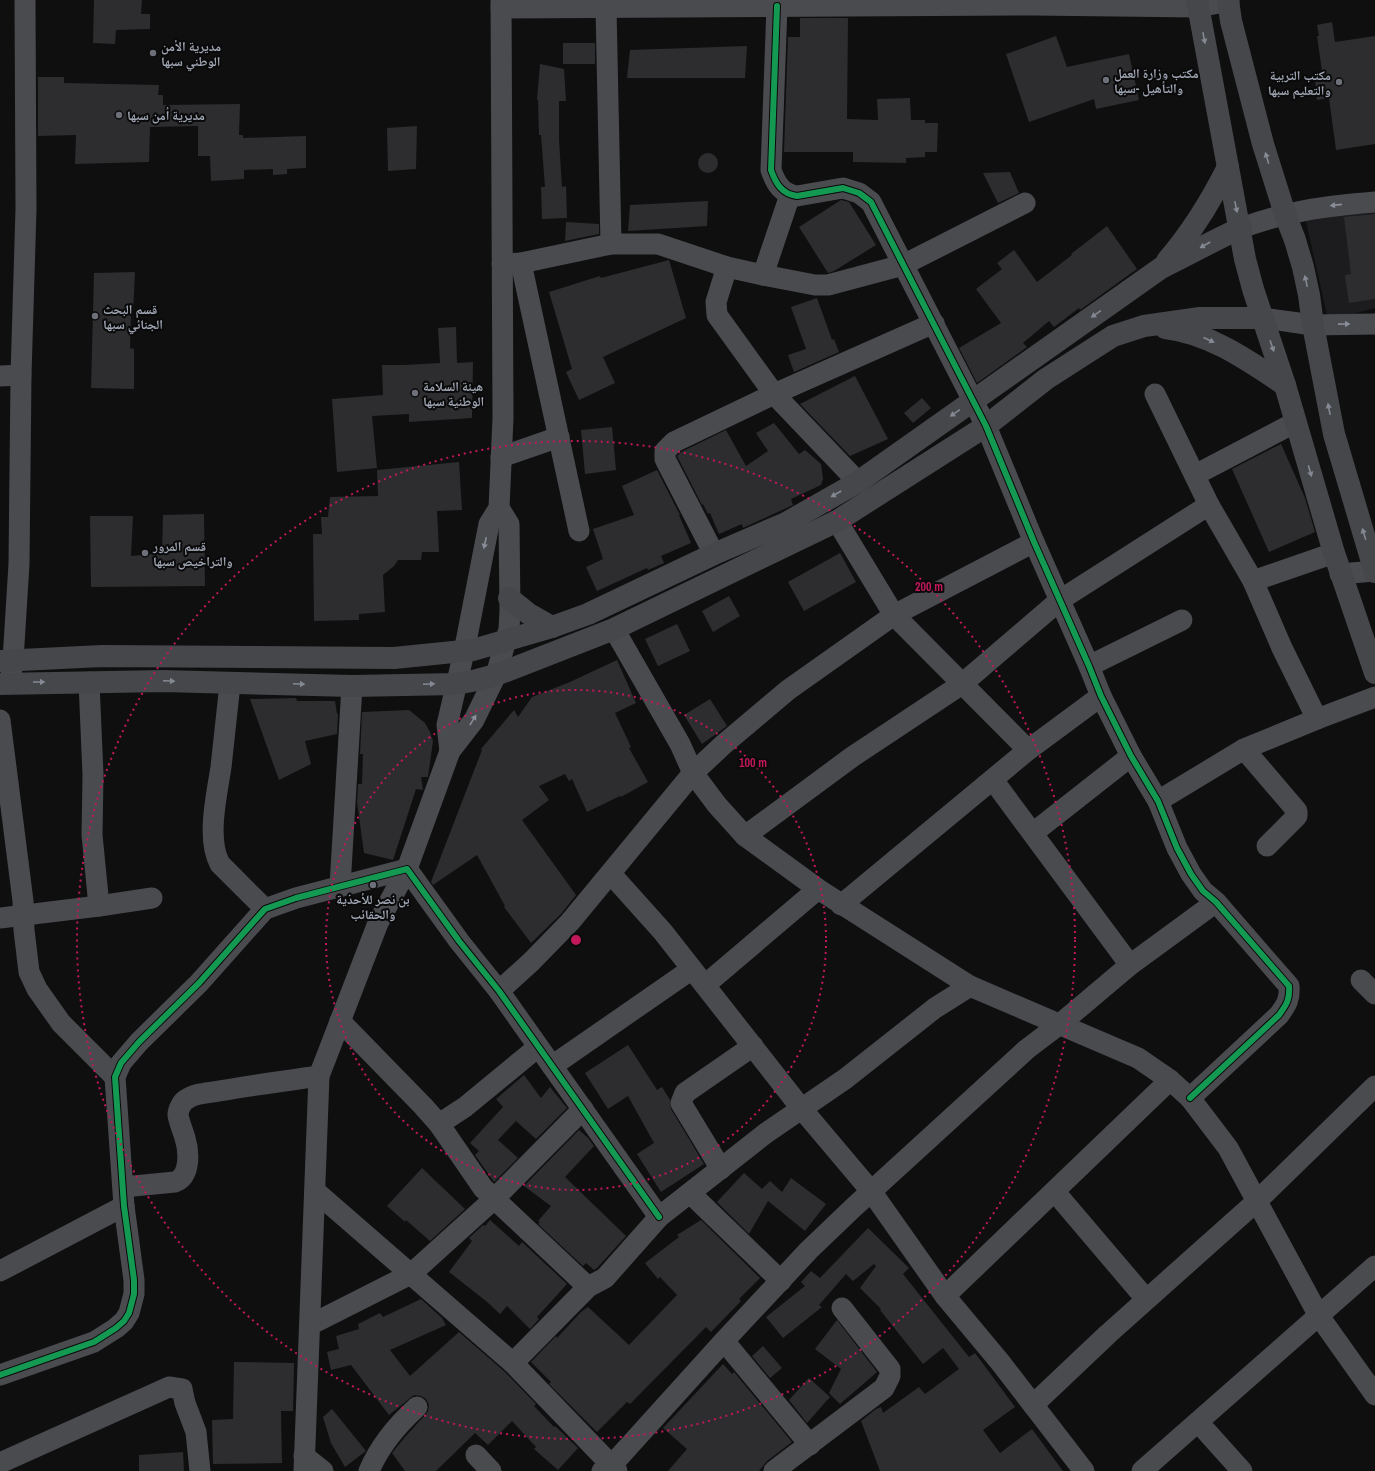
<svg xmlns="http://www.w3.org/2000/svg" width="1375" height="1471" font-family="'Archivo Narrow','Noto Naskh Arabic',sans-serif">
	<rect width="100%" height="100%" fill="#0f0f10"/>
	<!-- built -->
	<path fill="#1c1c1e" d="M1375,210V308L1345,316L1327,315L1305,217Z"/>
	<!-- building -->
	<g fill="#2d2d2f">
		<path d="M94,0H142L141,14H150V29L116,30L115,44L93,43Z"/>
		<path d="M800,18H848L847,119L878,120L877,99L910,98L911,120H925V123H938L937,152H925V157L906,158V163L853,162V152H784L788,37H800Z"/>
		<path d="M1332,22L1335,42L1375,36V144L1336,150L1329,98L1317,100L1315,79L1323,78L1317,36H1319L1317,25Z"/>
		<path d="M1056,36L1067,67L1129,54L1139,100L1096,109L1094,99L1029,122L1006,54Z"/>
		<rect x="563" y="43" width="32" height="21"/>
		<path d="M747,46L745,78H627L630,50Z"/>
		<path d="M540,64L564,69L566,101H559V140L562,187L566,186L567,218L542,219L541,187H545L541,135H539L538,100H537Z"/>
		<path d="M38,77H64V83L159,85L158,95H163V105L240,104L239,135H243V138L306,136V168L287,169V174L273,175V169L244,170V179L211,181L210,156H198V126L150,127L149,162L75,164L76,135L38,136Z"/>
		<path d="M417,126L416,169L388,171L387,128Z"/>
		<circle cx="708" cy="163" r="10"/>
		<path d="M1010,172L1019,193L998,203L983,173Z"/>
		<path d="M841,200L849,202L876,245L834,271L828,273L799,227Z"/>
		<path d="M708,201L707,226L628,231L630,205Z"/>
		<path d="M1375,214V299L1349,303L1345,275L1351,274L1344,217Z"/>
		<path d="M566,222L599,224V234L565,241Z"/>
		<path d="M1107,226L1137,269L1080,310L1079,308L1054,327L1049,321L1023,343L1027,347L977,383L959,348L1001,323L976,289L1002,269L997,263L1014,250L1037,282L1072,255L1071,254Z"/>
		<path d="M669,260L686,318L603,357L615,383L579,400L566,372L572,369L549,292L600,276L601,278Z"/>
		<path d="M135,272L133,314H131L130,348L134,349V389L91,388L94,273Z"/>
		<path d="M817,298L832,340L834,339L839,352L794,372L788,355L806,349L791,307Z"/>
		<path d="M456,327L457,363L473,362L472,418L409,422V414L372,416L377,468L337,472L332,399L383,395L382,365H405L440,363L438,328Z"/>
		<path d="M855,376L888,439L850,456L800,404Z"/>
		<path d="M922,398L931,408L913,423L904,413Z"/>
		<path d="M774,423L799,454L805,450L821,464L823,479L821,485L791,499L793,505L743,528L742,524L719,534L710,513L708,514L703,504L702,505L677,456L681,452L726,430L746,466L768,451L756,433Z"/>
		<path d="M612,427L616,470L585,474L581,430Z"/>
		<path d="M1281,444L1305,498L1315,532L1269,552L1232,469Z"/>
		<path d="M459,462L462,510L437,511L439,552H422L421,560H398L394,566L383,575L385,612L359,614V620L314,621L313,534H322L321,517H328L330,497L378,496L377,470Z"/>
		<path d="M657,470L680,515H679L691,543L661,556L664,563L648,570L647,568L597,591L586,567L603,559L593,529L634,515L622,486Z"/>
		<path d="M204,514L205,586L91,587L90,516H133L131,556L162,553L163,515Z"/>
		<path d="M840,553L856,582L804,611L788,582Z"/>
		<path d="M729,596L740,616L713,632L702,611Z"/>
		<path d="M677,624L690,651L658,666L645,639Z"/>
		<path d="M617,660L636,703L615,713L631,747L629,748L648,782L621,797L620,796L587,812L572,779L569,781L565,774L539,786L549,800L522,820L576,895L561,914L531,943L504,907L505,906L477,855L433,885L431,882L482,750L481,749L514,710L518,717L532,697L570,682Z"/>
		<path d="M296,698L297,701H335L337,714H338L337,734L305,741L311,764L279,780L250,699Z"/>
		<path d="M710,699L727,726L702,744L684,715Z"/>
		<path d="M409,710L425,723L430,732L433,741L428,777H421L423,790L416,789L393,860L364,853L357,802L358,784H362L363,754H360L362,712Z"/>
		<path d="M628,1045L657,1090L662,1087L670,1100L671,1109L704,1164L661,1192L637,1154L654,1143L628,1096L608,1109L585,1073Z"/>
		<path d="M524,1075L541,1098L550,1087L567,1108L536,1139L516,1121L498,1140L518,1158L494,1182L475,1155L479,1151L470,1143L503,1107L496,1099Z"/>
		<path d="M579,1130L588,1138L594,1146L565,1177L626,1236L597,1268L594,1270L586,1263L583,1266L538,1224L540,1222L538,1221L551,1206L524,1186Z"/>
		<path d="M422,1168L465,1209L430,1241L406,1220L405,1222L387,1206Z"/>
		<path d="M744,1173L762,1189L770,1181L782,1192L791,1178L826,1204L805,1231L768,1201L749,1234L717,1202Z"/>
		<path d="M490,1220L519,1246L522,1242L567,1284L537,1317L539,1319L530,1329L507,1306L500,1314L486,1301L449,1272L472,1241L469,1238L483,1225L485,1226Z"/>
		<path d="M701,1220L760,1278L739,1299L741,1301L711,1332L706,1327L630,1404L627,1402L597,1432L549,1384L551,1382L531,1362L556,1336L557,1338L581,1312L588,1307L629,1345L677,1295L660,1277L658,1279L645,1263L679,1237L677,1235Z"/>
		<path d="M868,1228L909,1268L903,1274L969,1357L975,1353L1015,1407L983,1430L1000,1453L1032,1429L1063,1471H880L861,1421L876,1409L881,1407L883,1413L919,1387L925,1394L959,1369L943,1348L923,1364L880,1310L881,1309L860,1288L876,1266L874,1264L853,1281L846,1274L819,1305L822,1307L783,1338L766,1317L805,1286L801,1282L811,1271L820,1278Z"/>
		<path d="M421,1299L442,1318L446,1325L390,1350L410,1376L459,1332L505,1372L536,1404L534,1406L554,1427L555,1426L578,1448L558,1470L534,1449L536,1447L512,1421L488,1445L475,1433L436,1471H405L392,1453L405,1437L425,1415L428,1411L429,1405L426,1399L421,1396L414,1395L389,1415L351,1365L331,1370L327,1352L339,1349L336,1336L359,1329L358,1324L380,1313L383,1317Z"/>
		<path d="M837,1320L877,1372L840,1404L829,1393L841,1369L815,1349Z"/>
		<path d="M763,1346L782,1368L770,1378L752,1356Z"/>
		<path d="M234,1362L294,1363L293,1411H281L282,1463L213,1464L212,1420L233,1419Z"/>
		<path d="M723,1364L732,1374L734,1372L792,1442L767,1461L759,1471H668L687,1449L663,1428Z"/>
		<path d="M809,1378L830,1397L807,1423L789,1400Z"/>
		<path d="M332,1409L366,1451L345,1467L331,1443L323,1417Z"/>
		<path d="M183,1452L184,1471H139V1455Z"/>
	</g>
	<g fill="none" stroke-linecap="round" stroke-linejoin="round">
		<!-- minor -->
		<g stroke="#4a4b4f" stroke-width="21">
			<path d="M777,6L771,170C776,184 782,194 797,196L843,188L859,193L871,202L986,426L1034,542L1089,666L1101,696L1131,756L1158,801L1177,848L1191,874L1203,891L1216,902L1289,986C1290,999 1287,1004 1279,1015L1190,1098"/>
			<path d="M501,8L1033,5L1198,7L1229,1"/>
			<path d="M606,8L611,244"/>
			<path d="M1241,228C1287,211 1326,206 1375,202"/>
			<path d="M521,263L579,531"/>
			<path d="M502,264L521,263L611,244H658L727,267L763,275L815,285H828L903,265L1025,203"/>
			<path d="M727,267L716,302L717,315L774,394L858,482"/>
			<path d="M763,275L790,195"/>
			<path d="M1263,318L1313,325L1375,324"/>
			<path d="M0,376L21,375"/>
			<path d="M1155,394L1209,505L1253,581L1282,648L1317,719"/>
			<path d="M501,457L559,437"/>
			<path d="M1195,475L1296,422"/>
			<path d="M837,521L894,615L1028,750"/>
			<path d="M714,554L665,459V451L674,442L774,394L934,323"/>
			<path d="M1340,574L1375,571"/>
			<path d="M1253,581L1334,553"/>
			<path d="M614,629L680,744L693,773L717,805L745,836L818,889L970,986L1138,1058L1170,1080L1190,1098L1228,1148L1319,1316L1375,1395"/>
			<path d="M1089,666L1182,620"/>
			<path d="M89,682L93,775L92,835L99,906"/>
			<path d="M10,683L13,660L19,564L21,375L26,209L25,0"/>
			<path d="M230,684C227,711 224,739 221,767C217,794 206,839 220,864L265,909"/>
			<path d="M0,720L23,901L24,930L29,972L37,989L61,1023L115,1077"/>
			<path d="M1244,749L1297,811V816L1267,846"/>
			<path d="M450,751L447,725L464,652L489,524L499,508L503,418L501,0"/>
			<path d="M993,780L1130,965"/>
			<path d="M1158,801L1244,749L1317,719L1375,697"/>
			<path d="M1033,833L1131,756"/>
			<path d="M745,836L852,757L962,684L1060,600L1209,505"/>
			<path d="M611,874L663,932L801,1108L871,1191L945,1296L1000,1362L1084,1471"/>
			<path d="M340,886L352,686"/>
			<path d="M841,905L1028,750L1101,696"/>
			<path d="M0,918L99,906L152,898"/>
			<path d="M1361,980L1375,994"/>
			<path d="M705,985L818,889"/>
			<path d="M499,991L531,962L570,922L693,773L724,744L788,690L894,615L1034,542"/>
			<path d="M340,1021L423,1106L439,1124L465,1107L538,1047"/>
			<path d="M552,1066L692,969"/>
			<path d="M439,1124L483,1188L588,1287"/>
			<path d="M721,1169L681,1103L685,1093L753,1046"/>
			<path d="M123,1187L175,1182C191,1176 189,1151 185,1138C183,1131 179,1122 178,1115C178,1110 182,1101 187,1099C195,1093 209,1093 219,1091C252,1085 286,1081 319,1076"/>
			<path d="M315,1191L513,1363L617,1471"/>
			<path d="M1055,1192L1146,1299"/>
			<path d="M690,1193L781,1281"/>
			<path d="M0,1271L124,1206"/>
			<path d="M945,1296L1170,1080"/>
			<path d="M310,1325L411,1274L494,1199L583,1109"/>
			<path d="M724,1341L810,1445"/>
			<path d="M513,1363L588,1287L605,1278L659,1217L766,1133L845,1079L935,1008L970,986"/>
			<path d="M0,1375L94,1342L116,1328L124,1321L129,1313L134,1294V1280L124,1206L115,1077L121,1063L139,1042L199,983L265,909L296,898L407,869L459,941L499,991L659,1217"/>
			<path d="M1033,1405L1108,1334L1257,1201L1375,1086"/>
			<path d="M1198,1422L1242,1471"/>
			<path d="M476,1455L491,1471"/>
			<path d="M304,1456L323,1471"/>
			<path d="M0,1463L169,1387L182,1389L185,1403L196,1432L200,1471"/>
			<path d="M304,1471L319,1076L378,923L407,869L450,751L474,720L496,675L509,629L510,610L509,524L499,508"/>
			<path d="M369,1471C380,1445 396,1426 417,1407"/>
			<path d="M602,1471L611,1466L724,1341L809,1250L854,1207L1027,1049L1060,1024L1130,965L1216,902"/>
			<path d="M774,1471L884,1388L890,1376V1369L842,1308"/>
			<path d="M1142,1471L1375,1266"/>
		</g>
		<!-- major -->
		<g stroke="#46474a" stroke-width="22">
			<path d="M1197,0L1245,259L1253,289L1285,385L1334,553L1375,673"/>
			<path d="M1228,0L1231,21L1263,144L1285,214L1295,240L1303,267L1309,295L1313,325L1334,434L1375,572"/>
			<path d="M1167,261C1192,232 1211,201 1228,167"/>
			<path d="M1165,328C1210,333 1249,361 1285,385"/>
			<path d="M509,598L529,614L552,627"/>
			<path d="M0,661L102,656L394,658L473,650L552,627L588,614L714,554L786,523L858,482L1161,268C1188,255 1214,240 1241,228"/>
			<path d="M0,684L163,681L352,686L456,684L477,680L496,675L614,629L837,521L986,426L1046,379L1113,336L1144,326L1200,318H1263"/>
		</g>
		<defs>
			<g id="cycleway">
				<path d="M777,6L771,170C776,184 782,194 797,196L843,188L859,193L871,202L986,426L1034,542L1089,666L1101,696L1131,756L1158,801L1177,848L1191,874L1203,891L1216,902L1289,986C1290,999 1287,1004 1279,1015L1190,1098"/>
				<path d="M0,1375L94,1342L116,1328L124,1321L129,1313L134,1294V1280L124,1206L115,1077L121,1063L139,1042L199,983L265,909L296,898L407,869L459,941L499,991L659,1217"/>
			</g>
		</defs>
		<!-- cycleway casing -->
		<use href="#cycleway" stroke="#0a0a0b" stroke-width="8"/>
		<!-- cycleway -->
		<use href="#cycleway" stroke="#139951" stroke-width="6"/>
	</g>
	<!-- one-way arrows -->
	<defs><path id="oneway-solid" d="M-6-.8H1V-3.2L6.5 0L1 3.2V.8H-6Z"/></defs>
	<g fill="#848993">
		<use href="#oneway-solid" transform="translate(1204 38) rotate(79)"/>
		<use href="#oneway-solid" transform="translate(1267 158) rotate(-107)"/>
		<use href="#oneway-solid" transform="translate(1236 207) rotate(78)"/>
		<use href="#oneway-solid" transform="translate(1205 245) rotate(150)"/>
		<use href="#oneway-solid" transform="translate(1306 281) rotate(-102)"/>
		<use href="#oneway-solid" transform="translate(1096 314) rotate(145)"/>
		<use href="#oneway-solid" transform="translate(1209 340) rotate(25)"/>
		<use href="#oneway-solid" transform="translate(1272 346) rotate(71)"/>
		<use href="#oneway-solid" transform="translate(1329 409) rotate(-101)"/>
		<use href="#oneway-solid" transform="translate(955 413) rotate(145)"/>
		<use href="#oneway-solid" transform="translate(1310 471) rotate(74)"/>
		<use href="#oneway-solid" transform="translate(836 494) rotate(150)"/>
		<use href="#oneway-solid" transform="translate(1364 534) rotate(-107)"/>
		<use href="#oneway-solid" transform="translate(169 681) rotate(2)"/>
		<use href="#oneway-solid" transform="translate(39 682)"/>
		<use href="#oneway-solid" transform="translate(299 684) rotate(2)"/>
		<use href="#oneway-solid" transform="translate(429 684) rotate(-2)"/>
	</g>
	<g fill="#8a8e99">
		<use href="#oneway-solid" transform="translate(1336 205) rotate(174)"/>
		<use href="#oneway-solid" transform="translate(1344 324) rotate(-1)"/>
		<use href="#oneway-solid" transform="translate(485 543) rotate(102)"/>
		<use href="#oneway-solid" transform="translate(473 720) rotate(-58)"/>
	</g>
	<!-- distance rings -->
	<g fill="none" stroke="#c2185b" stroke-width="2" stroke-dasharray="2 4">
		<circle cx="576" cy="940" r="250"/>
		<circle cx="576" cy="940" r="499"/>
	</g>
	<!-- markers -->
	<g fill="#6d7079" stroke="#0a0a0b" stroke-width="1.5">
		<circle cx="153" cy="53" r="4"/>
		<circle cx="1106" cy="80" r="4"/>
		<circle cx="1339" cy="82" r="4"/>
		<circle cx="119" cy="115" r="4"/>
		<circle cx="95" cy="316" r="4"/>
		<circle cx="415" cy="393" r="4"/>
		<circle cx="145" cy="553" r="4"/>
		<circle cx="373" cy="885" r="4"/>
	</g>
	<g text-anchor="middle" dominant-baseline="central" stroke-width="4" stroke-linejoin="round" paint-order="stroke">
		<!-- poi labels -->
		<g font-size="13" font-weight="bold" fill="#9fa5b2" stroke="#0a0a0b" text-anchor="start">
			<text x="161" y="46">مديرية الأمن<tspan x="161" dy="15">الوطني سبها</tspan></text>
			<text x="1114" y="73">مكتب وزارة العمل<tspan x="1114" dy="15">والتأهيل -سبها</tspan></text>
			<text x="1331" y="75" text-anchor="end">مكتب التربية<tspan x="1331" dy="15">والتعليم سبها</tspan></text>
			<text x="127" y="115">مديرية أمن سبها</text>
			<text x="103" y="309">قسم البحث<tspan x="103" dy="15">الجنائي سبها</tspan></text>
			<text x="423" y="386">هيئة السلامة<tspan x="423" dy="15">الوطنية سبها</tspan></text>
			<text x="153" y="546">قسم المرور<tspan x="153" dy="15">والتراخيص سبها</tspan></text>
			<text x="373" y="899" text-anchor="middle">بن نصر للأحذية<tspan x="373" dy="15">والحقائب</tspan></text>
		</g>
	</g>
	<circle cx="576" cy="940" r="6" fill="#c2185b" stroke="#0a0a0b" stroke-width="2"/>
	<g font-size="12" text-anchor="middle" font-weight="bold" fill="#c2185b" stroke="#0a0a0b" stroke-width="4" stroke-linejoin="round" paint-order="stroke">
		<text x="929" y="591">200 m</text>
		<text x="753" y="767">100 m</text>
	</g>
</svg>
